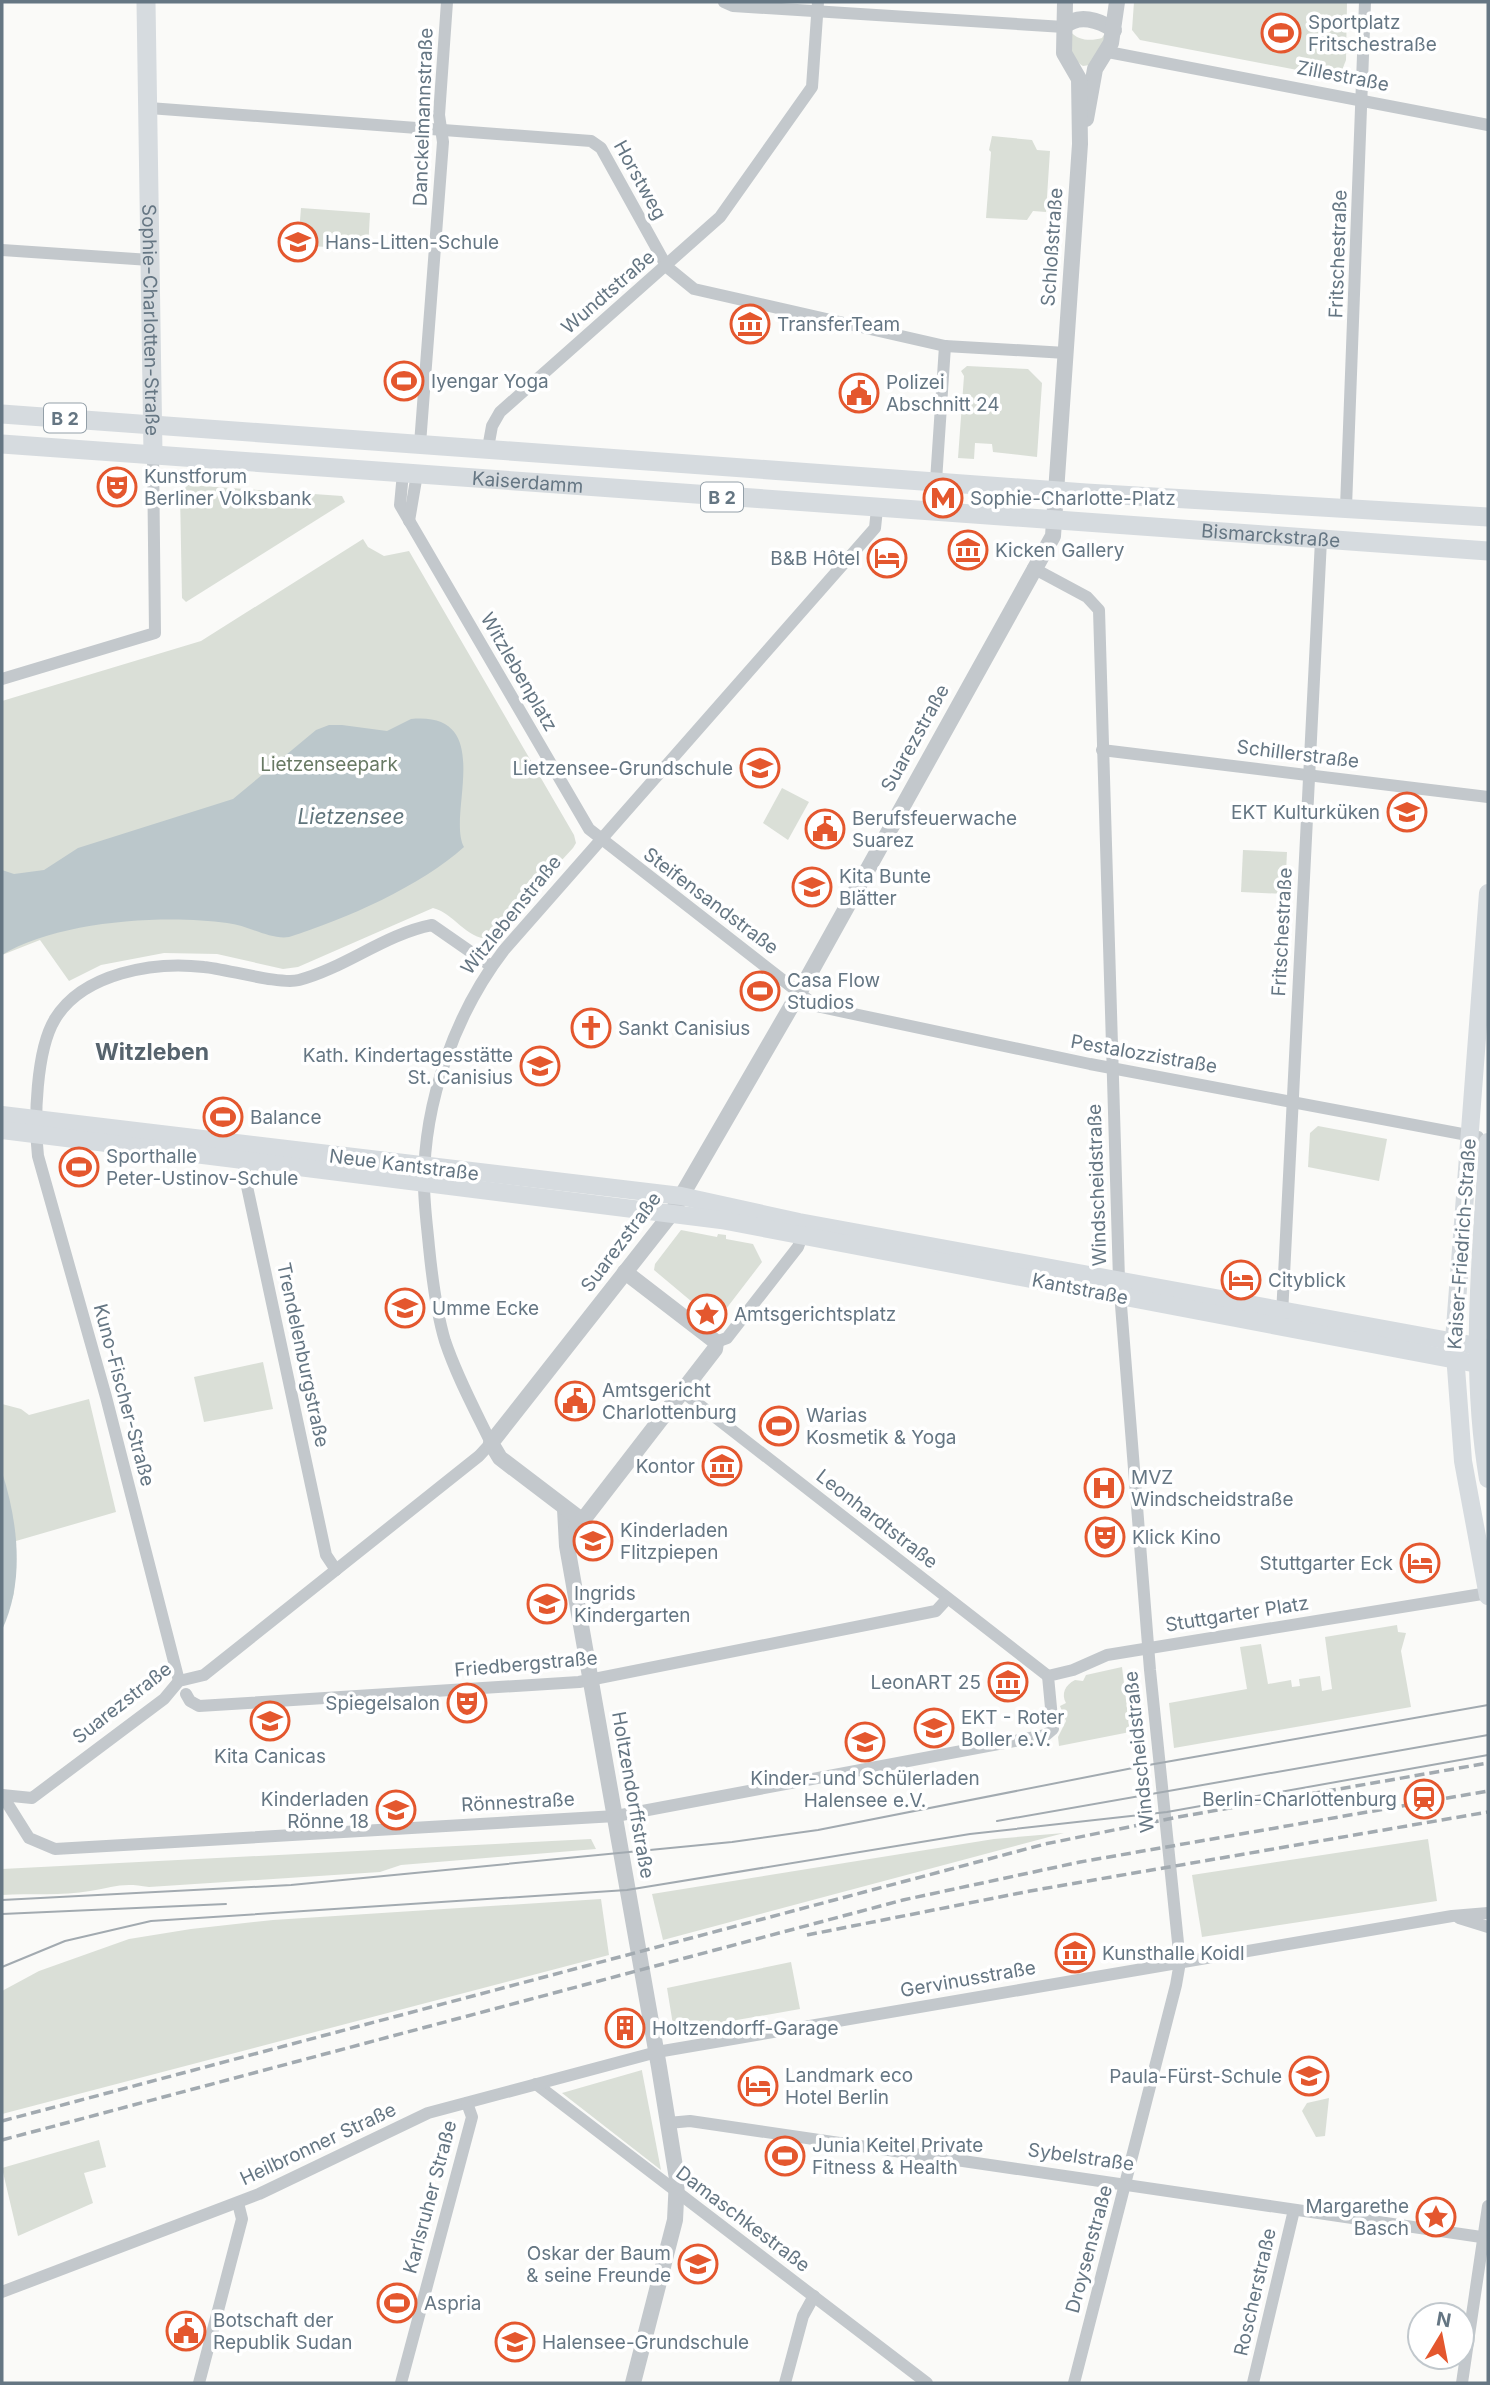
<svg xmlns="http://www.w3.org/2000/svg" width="1490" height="2385" font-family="Inter,sans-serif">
	<rect width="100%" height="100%" fill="#fafaf8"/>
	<!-- green -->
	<g fill="#dadfd7">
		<path d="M1134,2H1347L1346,60L1339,78L1140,40L1132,30Z"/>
		<path d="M1071,32C1078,41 1092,41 1102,38L1105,33L1107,38L1090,65L1083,66C1070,58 1070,45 1071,32Z"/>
		<path d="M992,136L1032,140L1037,150L1050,151L1046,212L1033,211L1027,220L986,218L991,152L989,150Z"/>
		<path d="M301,208L370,213L368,250L298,245Z"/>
		<path d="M967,366L1028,369L1042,383L1037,457L993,452L992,444L975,443L974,459L958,458L964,376L961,371Z"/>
		<path d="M188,485L342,496L345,502L186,602L182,598L180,493Z"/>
		<path d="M363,539L368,547L384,556L409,551L574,835L576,843L573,848L489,939C466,939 454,913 433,908L298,967L283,969L217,954L164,953L101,965L69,981L40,940L2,955V701L201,641Z"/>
		<path d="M782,788L809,802L788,840L763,823Z"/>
		<path d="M1243,850L1287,852L1285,894L1241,892Z"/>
		<path d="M1318,1126L1387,1139L1379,1181L1308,1167L1310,1133Z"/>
		<path d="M681,1230L717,1237L718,1234L726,1235V1239L753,1244L762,1262L716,1322L654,1270L655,1264Z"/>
		<path d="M263,1362L273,1409L204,1422L194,1377Z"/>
		<path d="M89,1399L116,1512L16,1541L14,1593L2,1630V1404L21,1409L29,1415Z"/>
		<path d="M1397,1625L1398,1632L1406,1633L1401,1651L1411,1707L1174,1748L1169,1703L1247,1689L1240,1647L1261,1644L1268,1684L1291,1680L1292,1687L1300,1686L1299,1679L1320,1676L1322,1691L1332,1689L1325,1637Z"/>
		<path d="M1122,1667L1130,1732L1059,1746L1058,1737L1066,1721L1060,1706L1066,1703C1061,1694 1065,1685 1075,1680L1083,1681L1086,1675Z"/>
		<path d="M1064,1833L663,1940L652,1894L994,1839Z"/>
		<path d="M591,1839L596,1849L401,1865L380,1872L149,1887C122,1882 114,1887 90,1891C62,1896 30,1893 2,1895V1869Z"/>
		<path d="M1428,1839L1437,1901L1202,1937L1192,1875Z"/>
		<path d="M601,1899L609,1955L2,2114V1991L39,1971L129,1939L191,1929L273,1920Z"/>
		<path d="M791,1962L800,2009L674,2031L667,1988Z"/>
		<path d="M642,2070V2071L661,2170L562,2093Z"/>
		<path d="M1329,2098L1325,2136L1316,2137L1302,2111L1307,2103Z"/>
		<path d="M99,2140L106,2167L84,2173L93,2203L18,2236L2,2168Z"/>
	</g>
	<!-- water -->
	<g fill="#bbc7cb">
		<path d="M411,719C498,711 446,815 464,847C421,886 346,919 289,937C270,940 248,925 227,923C165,914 56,921 2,955V870L14,874L44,870L78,848L233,799L316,730L329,725H342L387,731Z"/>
		<path d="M2,1472C18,1522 25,1581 2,1630Z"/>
	</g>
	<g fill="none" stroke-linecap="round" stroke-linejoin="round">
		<!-- minor -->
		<g stroke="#c3c8cc" stroke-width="12">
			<path d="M724,2L733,6L1064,27"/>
			<path d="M1108,52L1488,125"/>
			<path d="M149,108L591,141L601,148L667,267L694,289L945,346L1066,353"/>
			<path d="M2,250L150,260"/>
			<path d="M420,444L443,142L439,115L447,2"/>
			<path d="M488,448L492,426L500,412L720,217L812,87L818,2"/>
			<path d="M403,473L400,505L589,829L816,1006L1090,1064L1478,1137"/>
			<path d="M936,481L945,346"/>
			<path d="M1346,507L1365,2"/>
			<path d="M409,521L417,474"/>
			<path d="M1033,568L1087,597L1099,610L1119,1280L1150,1670L1180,1962L1176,1985L1074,2383"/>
			<path d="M2,679L155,633L153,454"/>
			<path d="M1102,750L1488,797"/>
			<path d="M244,1155L245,1177L326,1555L336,1570"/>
			<path d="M1282,1315L1321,540"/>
			<path d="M716,1342L727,1338L798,1247L802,1236"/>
			<path d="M683,1392L1048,1676"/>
			<path d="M179,1681L106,1397L38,1156C34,1121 36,1050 55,1019C83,973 154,961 204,967C226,969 281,985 299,980C345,968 385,934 432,925L491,966"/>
			<path d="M186,1694L190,1701L199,1706L579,1682L936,1611L947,1599"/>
			<path d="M2,1795L32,1798L164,1699L179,1681L204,1675L479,1456L491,1443C475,1410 457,1377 445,1341C436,1311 432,1277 429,1247C427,1225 424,1204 424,1183C424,1101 455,1014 504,950L875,528L877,509"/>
			<path d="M2,1795L29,1838L55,1849L616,1816L1046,1735L1053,1729L1048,1676L1073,1670L1107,1655L1488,1593"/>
			<path d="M1459,1918L1488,1927"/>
			<path d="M536,2084L927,2383"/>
			<path d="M668,2123L690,2121L1488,2238"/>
			<path d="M2,2292L259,2194L428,2113L657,2052L1452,1916L1488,1913"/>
			<path d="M199,2383L242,2219L238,2203"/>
			<path d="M401,2383L472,2117L467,2103"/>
			<path d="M785,2383L803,2316L814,2296"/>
			<path d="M1253,2383L1294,2210"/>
			<path d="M1462,2383L1488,2206"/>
		</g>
		<!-- tertiary -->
		<g stroke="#c3c8cc" stroke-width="16">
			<path d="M1064,27C1078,13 1099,20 1114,30"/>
			<path d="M1086,119L1095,69L1111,43L1117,2"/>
			<path d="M565,1509L567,1546L659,2067L677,2179L675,2220L633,2383"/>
			<path d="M583,1521L500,1458L491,1443L671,1214L799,993L1053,536L1080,144L1079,79L1064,53L1065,2"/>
			<path d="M576,1529L715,1349L716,1342L625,1272"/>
		</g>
		<!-- secondary -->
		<g stroke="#d6dbdf" stroke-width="18">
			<path d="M1488,893L1454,1341L1463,1461L1488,1596"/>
			<path d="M2,1115L681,1196L799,1222L1488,1348"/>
			<path d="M2,1130L721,1220L1488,1366"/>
			<path d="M1488,1142C1481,1255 1469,1366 1488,1479"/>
		</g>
		<!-- primary -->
		<g stroke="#d6dbdf" stroke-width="19">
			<path id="s1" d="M146,2L153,454"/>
			<path d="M2,414L1086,493L1488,517"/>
			<path id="s2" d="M2,444L1488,551"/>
		</g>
		<!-- tram -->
		<g stroke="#a2aab0" stroke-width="2">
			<path d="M997,1821L1488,1735"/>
			<path d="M2,1900L291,1885L732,1842L818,1830L1143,1766L1488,1705"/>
			<path d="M2,1914L226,1904"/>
			<path d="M2,1967L65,1941L151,1921L627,1890L970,1834L1167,1812L1488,1755"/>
		</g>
		<!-- rail -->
		<g stroke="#a2aab0" stroke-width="3.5" stroke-dasharray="10 5" stroke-linecap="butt">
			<path d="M807,1935L1030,1891L1488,1812"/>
			<path d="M2,2121L1045,1844L1178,1817L1488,1763"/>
			<path d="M2,2140L903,1900L1080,1862L1488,1791"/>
		</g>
	</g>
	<!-- icons -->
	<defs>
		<symbol id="stadium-ring" viewBox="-11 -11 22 22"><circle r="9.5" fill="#fff" stroke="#e4572e" stroke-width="1.5"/><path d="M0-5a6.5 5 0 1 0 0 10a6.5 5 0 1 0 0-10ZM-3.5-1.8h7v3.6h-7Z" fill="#e4572e"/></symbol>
		<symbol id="school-ring" viewBox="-11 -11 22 22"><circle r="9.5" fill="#fff" stroke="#e4572e" stroke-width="1.5"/><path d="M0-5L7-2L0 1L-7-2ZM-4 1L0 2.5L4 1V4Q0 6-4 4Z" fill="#e4572e"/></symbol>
		<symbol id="museum-ring" viewBox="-11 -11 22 22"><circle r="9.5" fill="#fff" stroke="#e4572e" stroke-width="1.5"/><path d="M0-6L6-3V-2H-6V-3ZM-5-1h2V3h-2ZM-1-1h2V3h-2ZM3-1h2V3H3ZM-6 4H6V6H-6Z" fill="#e4572e"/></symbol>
		<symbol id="civic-ring" viewBox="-11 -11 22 22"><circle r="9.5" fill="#fff" stroke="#e4572e" stroke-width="1.5"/><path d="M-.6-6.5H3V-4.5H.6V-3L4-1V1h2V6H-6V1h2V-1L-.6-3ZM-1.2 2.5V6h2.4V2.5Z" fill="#e4572e"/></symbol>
		<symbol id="theatre-ring" viewBox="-11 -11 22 22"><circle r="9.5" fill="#fff" stroke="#e4572e" stroke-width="1.5"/><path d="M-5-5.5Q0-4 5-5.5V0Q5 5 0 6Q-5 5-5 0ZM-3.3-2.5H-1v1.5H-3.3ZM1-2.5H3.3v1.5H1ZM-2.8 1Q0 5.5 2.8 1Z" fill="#e4572e"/></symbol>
		<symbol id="metro-ring" viewBox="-11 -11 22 22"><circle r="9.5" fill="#fff" stroke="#e4572e" stroke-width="1.5"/><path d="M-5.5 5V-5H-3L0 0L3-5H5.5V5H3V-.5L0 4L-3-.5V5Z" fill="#e4572e"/></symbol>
		<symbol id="hotel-ring" viewBox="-11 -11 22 22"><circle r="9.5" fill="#fff" stroke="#e4572e" stroke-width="1.5"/><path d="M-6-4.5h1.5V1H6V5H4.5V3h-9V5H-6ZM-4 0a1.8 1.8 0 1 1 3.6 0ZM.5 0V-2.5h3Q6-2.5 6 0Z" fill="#e4572e"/></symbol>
		<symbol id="church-ring" viewBox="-11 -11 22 22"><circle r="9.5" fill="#fff" stroke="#e4572e" stroke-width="1.5"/><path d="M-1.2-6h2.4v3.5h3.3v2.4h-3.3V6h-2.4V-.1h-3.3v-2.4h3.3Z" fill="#e4572e"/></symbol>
		<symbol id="sight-ring" viewBox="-11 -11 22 22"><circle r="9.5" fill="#fff" stroke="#e4572e" stroke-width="1.5"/><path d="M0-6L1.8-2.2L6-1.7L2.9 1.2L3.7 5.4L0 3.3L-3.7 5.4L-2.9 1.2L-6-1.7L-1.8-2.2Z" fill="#e4572e"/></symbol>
		<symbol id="hospital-ring" viewBox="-11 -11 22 22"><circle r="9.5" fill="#fff" stroke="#e4572e" stroke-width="1.5"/><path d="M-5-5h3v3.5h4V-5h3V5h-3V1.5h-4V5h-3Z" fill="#e4572e"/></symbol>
		<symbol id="station-ring" viewBox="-11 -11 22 22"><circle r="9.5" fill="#fff" stroke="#e4572e" stroke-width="1.5"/><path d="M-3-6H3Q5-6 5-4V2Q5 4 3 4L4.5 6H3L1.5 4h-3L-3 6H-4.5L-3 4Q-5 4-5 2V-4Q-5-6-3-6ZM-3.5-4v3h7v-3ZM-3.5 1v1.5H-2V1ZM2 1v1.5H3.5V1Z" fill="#e4572e"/></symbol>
		<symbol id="building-ring" viewBox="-11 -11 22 22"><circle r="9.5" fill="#fff" stroke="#e4572e" stroke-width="1.5"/><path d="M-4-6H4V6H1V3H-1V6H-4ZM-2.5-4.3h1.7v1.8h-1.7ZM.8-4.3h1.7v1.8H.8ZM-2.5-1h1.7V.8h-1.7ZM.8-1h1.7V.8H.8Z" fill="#e4572e"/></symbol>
	</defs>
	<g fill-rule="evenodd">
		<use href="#stadium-ring" x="1259" y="11" width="44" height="44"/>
		<use href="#school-ring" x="276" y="220" width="44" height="44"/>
		<use href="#museum-ring" x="728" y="302" width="44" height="44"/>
		<use href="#stadium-ring" x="382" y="359" width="44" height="44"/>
		<use href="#civic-ring" x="837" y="371" width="44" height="44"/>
		<use href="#theatre-ring" x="95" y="465" width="44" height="44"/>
		<use href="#metro-ring" x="921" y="476" width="44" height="44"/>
		<use href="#museum-ring" x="946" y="528" width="44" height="44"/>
		<use href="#hotel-ring" x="865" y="536" width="44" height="44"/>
		<use href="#school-ring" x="738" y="746" width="44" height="44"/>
		<use href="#school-ring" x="1385" y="790" width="44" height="44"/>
		<use href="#civic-ring" x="803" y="807" width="44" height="44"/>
		<use href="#school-ring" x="790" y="865" width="44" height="44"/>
		<use href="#stadium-ring" x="738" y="969" width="44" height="44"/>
		<use href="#church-ring" x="569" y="1006" width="44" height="44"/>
		<use href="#school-ring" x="518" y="1044" width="44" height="44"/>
		<use href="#stadium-ring" x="201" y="1095" width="44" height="44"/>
		<use href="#stadium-ring" x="57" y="1145" width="44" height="44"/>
		<use href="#hotel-ring" x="1219" y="1258" width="44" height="44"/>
		<use href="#school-ring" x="383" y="1286" width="44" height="44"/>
		<use href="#sight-ring" x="685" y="1292" width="44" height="44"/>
		<use href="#civic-ring" x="553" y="1379" width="44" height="44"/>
		<use href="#stadium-ring" x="757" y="1404" width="44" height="44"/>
		<use href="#museum-ring" x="700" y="1444" width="44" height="44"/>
		<use href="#hospital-ring" x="1082" y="1466" width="44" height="44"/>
		<use href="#theatre-ring" x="1083" y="1515" width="44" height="44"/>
		<use href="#school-ring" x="571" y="1519" width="44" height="44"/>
		<use href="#hotel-ring" x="1398" y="1541" width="44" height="44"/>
		<use href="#school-ring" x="525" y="1582" width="44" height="44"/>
		<use href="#museum-ring" x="986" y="1660" width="44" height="44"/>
		<use href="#theatre-ring" x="445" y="1681" width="44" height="44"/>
		<use href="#school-ring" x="248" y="1699" width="44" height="44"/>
		<use href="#school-ring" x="912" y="1706" width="44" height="44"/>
		<use href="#school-ring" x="843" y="1720" width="44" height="44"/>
		<use href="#station-ring" x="1402" y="1777" width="44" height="44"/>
		<use href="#school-ring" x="374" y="1788" width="44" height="44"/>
		<use href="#museum-ring" x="1053" y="1931" width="44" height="44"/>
		<use href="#building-ring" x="603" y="2006" width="44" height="44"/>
		<use href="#school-ring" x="1287" y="2054" width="44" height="44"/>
		<use href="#hotel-ring" x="736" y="2064" width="44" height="44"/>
		<use href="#stadium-ring" x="763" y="2134" width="44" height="44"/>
		<use href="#sight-ring" x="1414" y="2195" width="44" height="44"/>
		<use href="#school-ring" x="676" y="2242" width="44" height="44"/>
		<use href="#stadium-ring" x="375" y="2281" width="44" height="44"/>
		<use href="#civic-ring" x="164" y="2309" width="44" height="44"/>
		<use href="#school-ring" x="493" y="2320" width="44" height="44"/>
	</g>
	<g text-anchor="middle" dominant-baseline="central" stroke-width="7" stroke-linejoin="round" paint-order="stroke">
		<!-- shield labels -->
		<g fill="#fff" stroke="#939fa8" stroke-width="2">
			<rect x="44" y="403.5" width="42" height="29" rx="5"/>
			<rect x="701" y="482.5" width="42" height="29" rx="5"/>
		</g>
		<g font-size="18" font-weight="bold" fill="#657683">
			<text x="65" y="418">B 2</text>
			<text x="722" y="497">B 2</text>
		</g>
		<!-- poi labels -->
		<g font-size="19" fill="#657683" stroke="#fff" text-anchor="start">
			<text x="1308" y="22">Sportplatz<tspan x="1308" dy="22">Fritschestraße</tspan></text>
			<text x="325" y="242">Hans-Litten-Schule</text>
			<text x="777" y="324">TransferTeam</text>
			<text x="431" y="381">Iyengar Yoga</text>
			<text x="886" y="382">Polizei<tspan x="886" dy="22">Abschnitt 24</tspan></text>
			<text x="144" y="476">Kunstforum<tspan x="144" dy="22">Berliner Volksbank</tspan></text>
			<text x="970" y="498">Sophie-Charlotte-Platz</text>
			<text x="995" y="550">Kicken Gallery</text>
			<text x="860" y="558" text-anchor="end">B&amp;B Hôtel</text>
			<text x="733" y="768" text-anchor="end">Lietzensee-Grundschule</text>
			<text x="1380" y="812" text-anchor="end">EKT Kulturküken</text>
			<text x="852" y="818">Berufsfeuerwache<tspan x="852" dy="22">Suarez</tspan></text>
			<text x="839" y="876">Kita Bunte<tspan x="839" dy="22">Blätter</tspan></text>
			<text x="787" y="980">Casa Flow<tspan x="787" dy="22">Studios</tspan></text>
			<text x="618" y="1028">Sankt Canisius</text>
			<text x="513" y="1055" text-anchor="end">Kath. Kindertagesstätte<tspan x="513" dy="22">St. Canisius</tspan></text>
			<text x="250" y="1117">Balance</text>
			<text x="106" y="1156">Sporthalle<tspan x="106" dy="22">Peter-Ustinov-Schule</tspan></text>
			<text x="1268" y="1280">Cityblick</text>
			<text x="432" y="1308">Umme Ecke</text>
			<text x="734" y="1314">Amtsgerichtsplatz</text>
			<text x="602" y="1390">Amtsgericht<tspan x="602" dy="22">Charlottenburg</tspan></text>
			<text x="806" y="1415">Warias<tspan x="806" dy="22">Kosmetik &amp; Yoga</tspan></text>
			<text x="695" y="1466" text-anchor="end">Kontor</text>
			<text x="1131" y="1477">MVZ<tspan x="1131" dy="22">Windscheidstraße</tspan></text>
			<text x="620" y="1530">Kinderladen<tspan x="620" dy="22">Flitzpiepen</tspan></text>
			<text x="1132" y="1537">Klick Kino</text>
			<text x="1393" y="1563" text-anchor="end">Stuttgarter Eck</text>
			<text x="574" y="1593">Ingrids<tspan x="574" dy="22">Kindergarten</tspan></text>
			<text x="981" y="1682" text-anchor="end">LeonART 25</text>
			<text x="440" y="1703" text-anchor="end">Spiegelsalon</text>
			<text x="961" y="1717">EKT - Roter<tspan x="961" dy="22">Boller e.V.</tspan></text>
			<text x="270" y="1756" text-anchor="middle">Kita Canicas</text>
			<text x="865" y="1778" text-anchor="middle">Kinder- und Schülerladen<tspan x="865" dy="22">Halensee e.V.</tspan></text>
			<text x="369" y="1799" text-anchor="end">Kinderladen<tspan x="369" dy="22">Rönne 18</tspan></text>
			<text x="1397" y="1799" text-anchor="end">Berlin-Charlottenburg</text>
			<text x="1102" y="1953">Kunsthalle Koidl</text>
			<text x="652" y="2028">Holtzendorff-Garage</text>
			<text x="785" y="2075">Landmark eco<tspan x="785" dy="22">Hotel Berlin</tspan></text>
			<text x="1282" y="2076" text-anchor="end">Paula-Fürst-Schule</text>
			<text x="812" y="2145">Junia Keitel Private<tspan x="812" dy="22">Fitness &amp; Health</tspan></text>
			<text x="1409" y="2206" text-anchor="end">Margarethe<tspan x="1409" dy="22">Basch</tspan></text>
			<text x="671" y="2253" text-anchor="end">Oskar der Baum<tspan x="671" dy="22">&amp; seine Freunde</tspan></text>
			<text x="424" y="2303">Aspria</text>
			<text x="213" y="2320">Botschaft der<tspan x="213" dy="22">Republik Sudan</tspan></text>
			<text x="542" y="2342">Halensee-Grundschule</text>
		</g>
		<!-- street labels -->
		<g font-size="19" fill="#657683" stroke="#fff">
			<text transform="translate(1343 76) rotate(11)">Zillestraße</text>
			<text transform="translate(423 117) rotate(-88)">Danckelmannstraße</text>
			<text transform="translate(640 180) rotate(61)">Horstweg</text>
			<text transform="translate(1052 247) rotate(-86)">Schloßstraße</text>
			<text transform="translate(1338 254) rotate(-88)">Fritschestraße</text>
			<text transform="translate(608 292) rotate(-41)">Wundtstraße</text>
			<text stroke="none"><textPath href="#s1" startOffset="318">Sophie-Charlotten-Straße</textPath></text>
			<text stroke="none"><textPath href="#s2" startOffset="527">Kaiserdamm</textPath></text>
			<text stroke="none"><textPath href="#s2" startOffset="1272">Bismarckstraße</textPath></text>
			<text transform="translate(519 672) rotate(60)">Witzlebenplatz</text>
			<text transform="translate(915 738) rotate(-61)">Suarezstraße</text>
			<text transform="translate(1298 754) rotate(7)">Schillerstraße</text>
			<text transform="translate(711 901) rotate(37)">Steifensandstraße</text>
			<text transform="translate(511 915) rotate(-51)">Witzlebenstraße</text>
			<text transform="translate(1282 932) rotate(-87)">Fritschestraße</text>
			<text transform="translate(1144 1054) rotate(10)">Pestalozzistraße</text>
			<text transform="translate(404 1165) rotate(7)">Neue Kantstraße</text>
			<text transform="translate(1097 1185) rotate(-92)">Windscheidstraße</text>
			<text transform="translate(621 1242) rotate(-53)">Suarezstraße</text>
			<text transform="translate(1462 1244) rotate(-86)">Kaiser-Friedrich-Straße</text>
			<text transform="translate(1080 1289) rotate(11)">Kantstraße</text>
			<text transform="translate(303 1355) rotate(78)">Trendelenburgstraße</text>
			<text transform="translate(124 1395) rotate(75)">Kuno-Fischer-Straße</text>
			<text transform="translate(877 1519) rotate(38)">Leonhardtstraße</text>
			<text transform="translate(1237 1614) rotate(-9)">Stuttgarter Platz</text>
			<text transform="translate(526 1664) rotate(-5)">Friedbergstraße</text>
			<text transform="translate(122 1703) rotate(-38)">Suarezstraße</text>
			<text transform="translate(1139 1752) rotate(-96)">Windscheidstraße</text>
			<text transform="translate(633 1795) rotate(80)">Holtzendorffstraße</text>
			<text transform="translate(518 1802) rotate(-3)">Rönnestraße</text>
			<text transform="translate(968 1979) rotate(-10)">Gervinusstraße</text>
			<text transform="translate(318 2144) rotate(-25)">Heilbronner Straße</text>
			<text transform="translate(1081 2157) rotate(8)">Sybelstraße</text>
			<text transform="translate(430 2197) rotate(-75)">Karlsruher Straße</text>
			<text transform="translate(743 2219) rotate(37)">Damaschkestraße</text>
			<text transform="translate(1089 2249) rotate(-75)">Droysenstraße</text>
			<text transform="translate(1255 2292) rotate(-77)">Roscherstraße</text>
		</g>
		<!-- park labels -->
		<g font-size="19" fill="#687a64" stroke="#fff">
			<text x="329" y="764">Lietzenseepark</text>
		</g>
		<!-- water labels -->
		<g font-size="21" font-style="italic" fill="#60757c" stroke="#fff">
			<text x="351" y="816">Lietzensee</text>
		</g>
		<!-- quarter labels -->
		<g font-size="23" font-weight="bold" fill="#57646e" stroke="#fff">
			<text x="152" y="1052">Witzleben</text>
		</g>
	</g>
	<!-- border -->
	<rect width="1490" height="2385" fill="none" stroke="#657683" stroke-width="7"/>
	<!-- north arrow -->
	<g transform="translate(1441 2336) rotate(10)"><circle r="33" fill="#ffffff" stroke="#c1c8cd" stroke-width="2"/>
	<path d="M0-5L12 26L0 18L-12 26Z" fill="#e4572e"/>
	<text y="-10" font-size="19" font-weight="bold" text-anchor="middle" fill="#657683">N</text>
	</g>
</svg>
